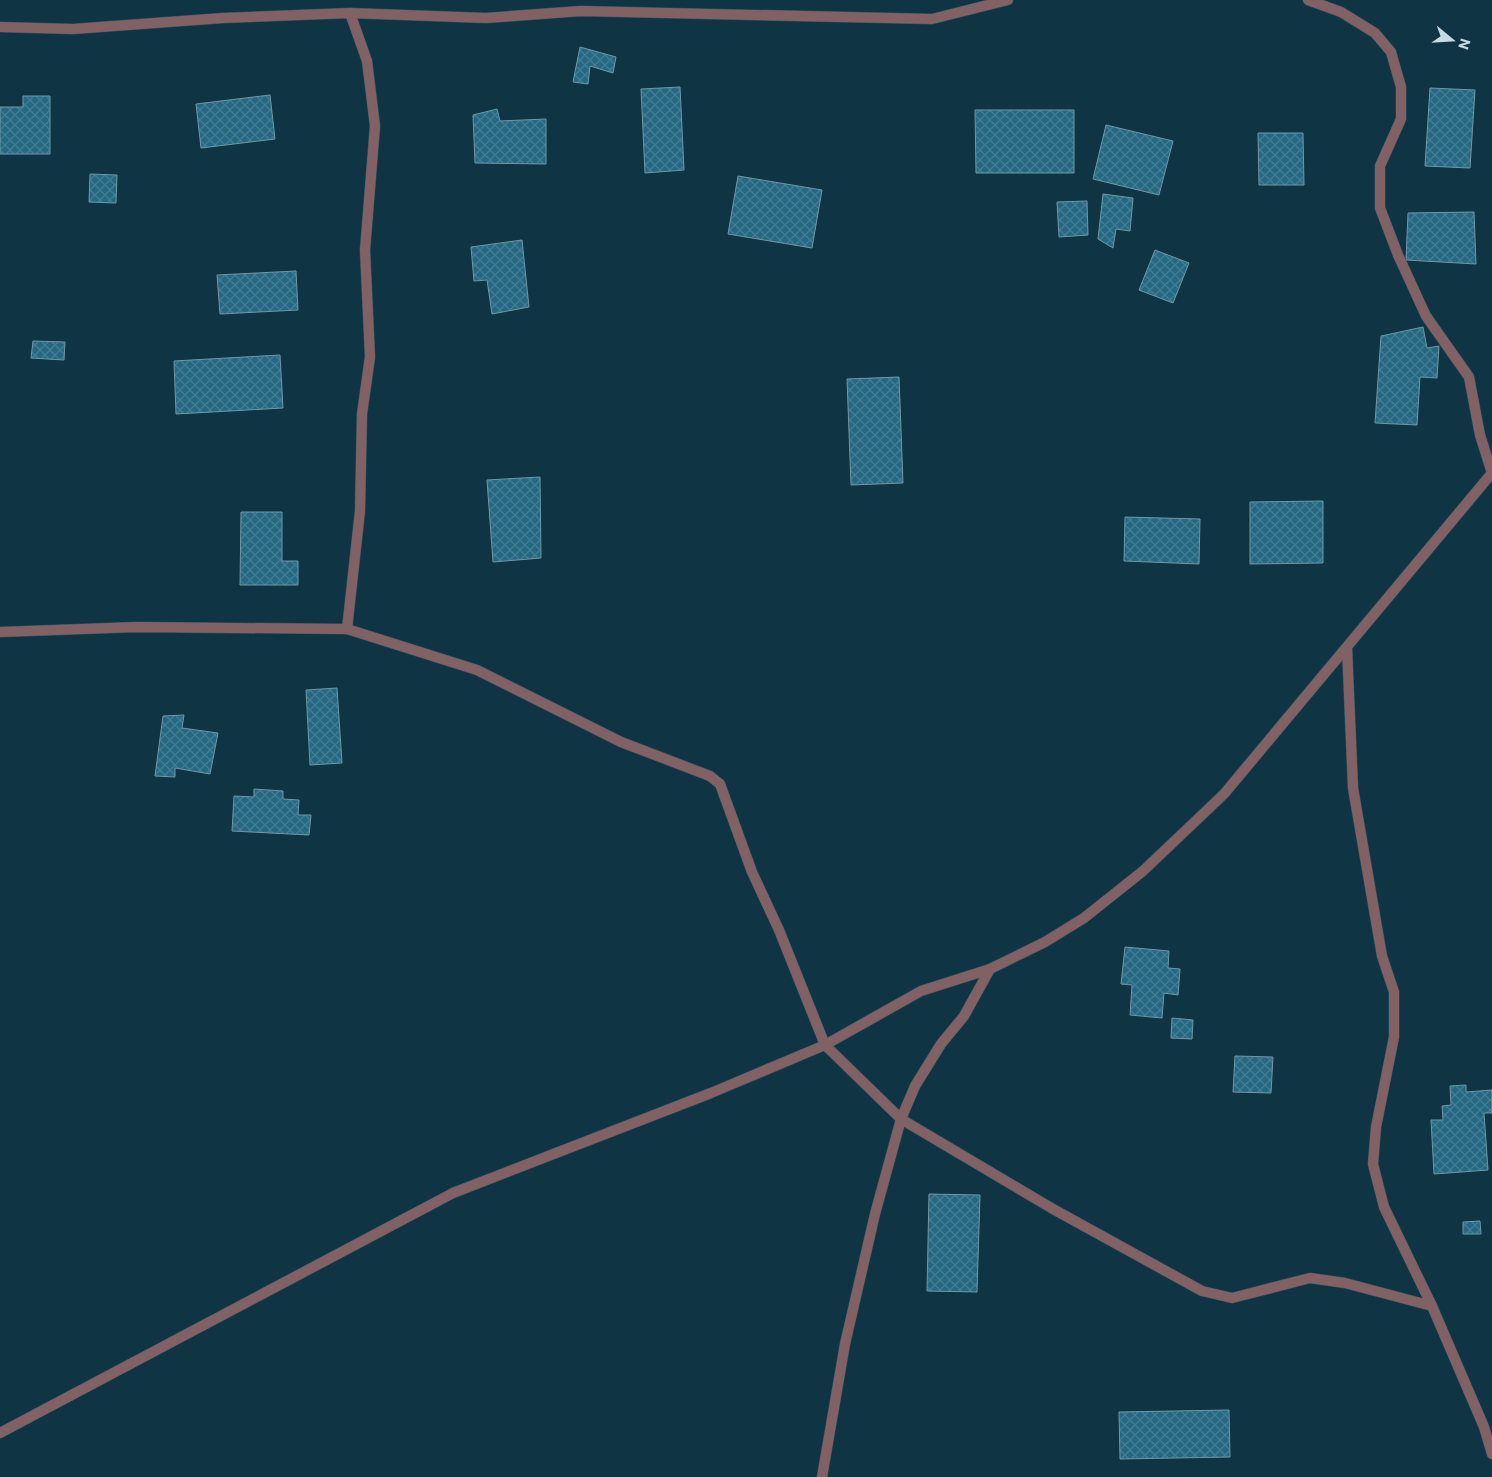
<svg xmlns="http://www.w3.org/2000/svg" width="1492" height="1477" font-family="Commissioner,sans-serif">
	<defs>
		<pattern id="building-cross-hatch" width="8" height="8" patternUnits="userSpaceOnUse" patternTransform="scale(1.25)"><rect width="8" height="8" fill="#246882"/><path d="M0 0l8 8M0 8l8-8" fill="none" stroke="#427d94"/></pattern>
	</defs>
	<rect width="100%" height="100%" fill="#0f3544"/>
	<!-- building -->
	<g fill="url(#building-cross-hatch)" stroke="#7097a8">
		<path d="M580,47L616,57L613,73L590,66L588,84L573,82Z"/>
		<path d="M680,87L684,170L645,173L641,89Z"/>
		<path d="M1430,88L1475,90L1470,168L1425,166Z"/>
		<path d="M270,95L275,139L201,148L196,104Z"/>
		<path d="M23,96H50V154H0V107H23Z"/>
		<path d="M497,109L500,121L546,119V164L475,163L473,115Z"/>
		<path d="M975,110H1074V173H976Z"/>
		<path d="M1106,125L1173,141L1159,195L1093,179Z"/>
		<path d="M1258,133H1303L1304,185H1259Z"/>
		<path d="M90,174L117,175L116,203L89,202Z"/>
		<path d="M738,176L822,190L812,248L728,234Z"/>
		<path d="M1103,194L1133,198L1130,231L1116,229L1113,248L1098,239Z"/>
		<path d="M1087,201L1088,235L1059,237L1057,202Z"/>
		<path d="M1474,212L1476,264L1406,260L1408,213Z"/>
		<path d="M522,240L529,307L492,314L487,280L474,281L471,247Z"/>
		<path d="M1155,250L1189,263L1173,303L1139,290Z"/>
		<path d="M296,271L298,310L220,314L217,275Z"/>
		<path d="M1423,327L1427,348L1439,346L1437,378L1420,377L1417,425L1375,423L1381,336Z"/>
		<path d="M33,341L65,342L64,360L31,358Z"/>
		<path d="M280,355L283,408L176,414L174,361Z"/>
		<path d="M899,377L903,483L851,485L847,379Z"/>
		<path d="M540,477L541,558L493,562L487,480Z"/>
		<path d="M1323,501V563L1250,564V502Z"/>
		<path d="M241,512H282V561H298V585H240Z"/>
		<path d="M1125,517L1200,519L1199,564L1124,561Z"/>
		<path d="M337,688L342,763L310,765L306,690Z"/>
		<path d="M184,715L182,728L218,733L210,774L175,768V777L155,776L163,716Z"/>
		<path d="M254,789L283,791V799L299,800L298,815H311L309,835L232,831L234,796L254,797Z"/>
		<path d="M1125,947L1169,951L1168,968L1180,969L1178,995L1164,993L1162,1018L1130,1015L1132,985L1121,984Z"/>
		<path d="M1172,1018L1193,1020L1192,1039L1171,1038Z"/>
		<path d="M1235,1056L1273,1057L1271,1093L1233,1092Z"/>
		<path d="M1466,1085V1092L1492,1090V1113H1484L1488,1170L1434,1174L1431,1120H1443L1442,1106L1451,1105L1450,1086Z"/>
		<path d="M929,1194L980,1195L977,1292L927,1291Z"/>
		<path d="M1480,1221L1481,1234H1463V1222Z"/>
		<path d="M1229,1410L1230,1457L1120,1459L1119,1412Z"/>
	</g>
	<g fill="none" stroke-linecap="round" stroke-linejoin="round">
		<defs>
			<g id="street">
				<path d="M1308,0L1341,12L1375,33L1391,52L1401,87V119L1380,166V208L1398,255L1426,316L1469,377L1480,435L1492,473"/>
				<path d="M0,27L73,29L223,18L350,13L486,18L581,11L932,19L1008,0"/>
				<path d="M347,629L360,511L362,414L370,357L365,250L375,126L367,61L350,13"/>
				<path d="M0,632L137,627L347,629L477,670L621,742L710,776L720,784L752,872L779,930L825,1045L901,1119L1053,1209L1202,1291L1232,1298L1310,1278L1345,1283L1432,1306"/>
				<path d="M1347,647L1353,788L1382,956L1394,992V1037L1376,1127L1373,1164L1384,1207L1432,1306L1484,1427L1492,1454"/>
				<path d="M0,1433L453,1193L711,1093L825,1045L921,991L990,969"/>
				<path d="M822,1477L845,1344L875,1214L901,1119L915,1086L941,1044L964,1016L990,969L1045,942L1084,918L1143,871L1224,794L1492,473"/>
			</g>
		</defs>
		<!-- street casing -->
		<use href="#street" stroke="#305361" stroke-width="11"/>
		<!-- street -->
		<use href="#street" stroke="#826165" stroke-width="10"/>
	</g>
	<!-- north arrow -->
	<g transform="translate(1452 40) rotate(108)" stroke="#0f3544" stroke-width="4" paint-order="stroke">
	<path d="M0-4L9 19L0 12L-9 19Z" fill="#c6dae3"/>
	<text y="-8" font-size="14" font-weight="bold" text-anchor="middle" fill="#c6dae3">N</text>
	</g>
</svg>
